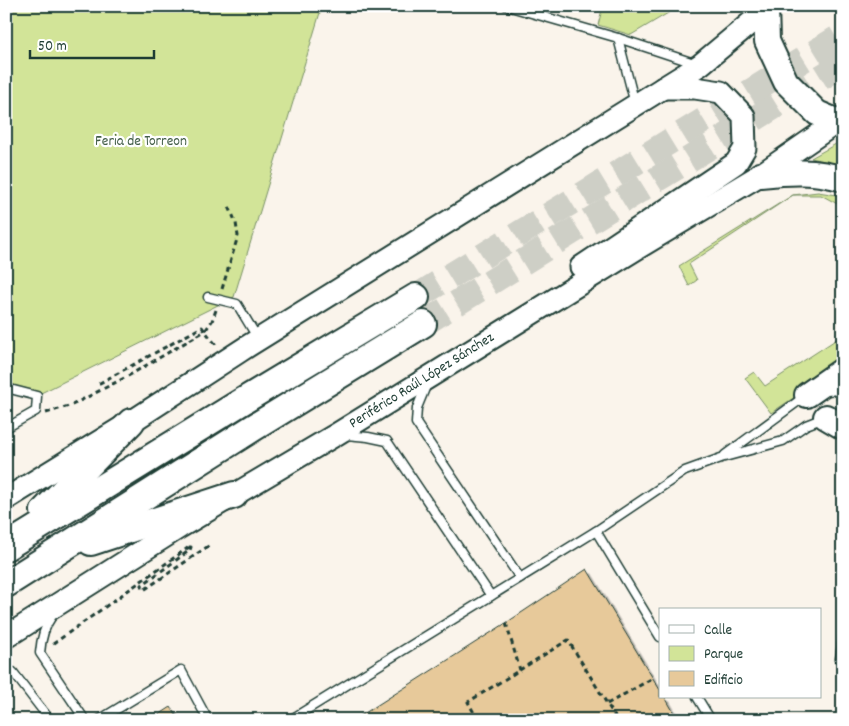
<svg xmlns="http://www.w3.org/2000/svg" width="849" height="726" font-family="Dekko,sans-serif">
	<defs>
		<filter id="shadow"><feDropShadow dx="4.5" dy="4.5" stdDeviation="0" flood-color="#0004"/></filter>
	</defs>
	<rect width="100%" height="100%" fill="#faf4eb"/>
	<filter id="ink" filterUnits="userSpaceOnUse"><feTurbulence type="fractalNoise" baseFrequency=".02" numOctaves="2"/><feDisplacementMap in="SourceGraphic" scale="10" xChannelSelector="R" yChannelSelector="G"/><feConvolveMatrix kernelMatrix="1 2 1 2 8 2 1 2 1" color-interpolation-filters="sRGB"/></filter>
	<g filter="url(#ink)">
		<!-- green -->
		<g fill="#d2e498" stroke="#789066">
			<path d="M6,6H322L234,297L39,394L6,385Z"/>
			<path d="M603,6H680L631,35L598,25Z"/>
			<path d="M843,140V165L811,158Z"/>
			<path d="M818,192L843,196V207L821,195H793L689,264L697,280L689,286L679,266L793,195Z"/>
			<path d="M843,335V365L771,413L745,378L754,372L765,386Z"/>
		</g>
		<!-- building -->
		<g fill="#e7c99a" stroke="#1f3d34" filter="url(#shadow)">
			<path d="M587,569L660,690V697H665L678,720H354L506,623Z"/>
			<path d="M171,707L179,720H151Z"/>
		</g>
		<g fill="none" stroke-linecap="round" stroke-linejoin="round">
			<!-- highway-tunnel -->
			<g stroke="#cecfc6" stroke-width="26" stroke-dasharray="26 13" stroke-linecap="butt">
				<path d="M416,297L843,35"/>
				<path d="M423,324L843,64"/>
			</g>
			<defs>
				<g id="lane">
					<path d="M507,6L618,38L697,64"/>
					<path d="M618,38L635,104"/>
					<path d="M208,297L237,304L257,337"/>
					<path d="M426,386L417,408L416,423L520,578"/>
					<path d="M6,388L37,396L36,411L6,428"/>
					<path d="M825,391L843,390"/>
					<path d="M346,435L368,437L387,441L491,596"/>
					<path d="M725,455L804,397"/>
					<path d="M596,531L685,471L721,458L783,441L806,425L824,418"/>
					<path d="M52,616C44,627 41,639 40,653L85,720"/>
					<path d="M843,637L840,659L843,665"/>
					<path d="M6,671L13,672L50,720"/>
					<path d="M697,697L711,720"/>
					<path d="M99,720L181,670L208,720"/>
					<path d="M290,720L596,531L660,637"/>
				</g>
				<g id="secondary">
					<path d="M581,267L736,163L745,148L744,116L721,92L695,88H663"/>
					<path d="M6,499L131,422L248,346L700,65L766,10"/>
					<path d="M6,637L180,527L337,434L636,249L760,175L837,122"/>
				</g>
				<g id="primary">
					<path d="M766,6L767,41L786,82L817,113L843,124"/>
					<path d="M760,175C788,172 816,170 843,179"/>
					<path d="M807,395L843,370"/>
					<path d="M826,417L843,427"/>
				</g>
				<g id="highway">
					<path d="M44,511L131,422"/>
					<path d="M91,542L234,495"/>
					<path d="M6,547L243,401L416,297"/>
					<path d="M6,584L253,428L423,324"/>
				</g>
			</defs>
			<!-- lane casing -->
			<use href="#lane" stroke="#1f3d34" stroke-width="11"/>
			<!-- secondary casing -->
			<use href="#secondary" stroke="#1f3d34" stroke-width="25"/>
			<!-- primary casing -->
			<use href="#primary" stroke="#1f3d34" stroke-width="28"/>
			<!-- highway casing -->
			<use href="#highway" stroke="#1f3d34" stroke-width="30"/>
			<!-- path -->
			<g stroke="#1f3d34" stroke-width="3" stroke-dasharray="5 4" stroke-linecap="butt">
				<path d="M222,289L238,236L236,223L228,204"/>
				<path d="M216,310L212,321L205,331L216,345"/>
				<path d="M46,413L72,405L128,376L205,331L202,327L98,384"/>
				<path d="M189,547H191L190,550L142,585V589L144,590L210,545"/>
				<path d="M506,623L520,670"/>
				<path d="M53,644L189,547"/>
				<path d="M607,704L653,678"/>
				<path d="M478,720L468,702L568,640L617,720"/>
			</g>
			<!-- lane -->
			<use href="#lane" stroke="#fff" stroke-width="8"/>
			<!-- secondary -->
			<use href="#secondary" stroke="#fff" stroke-width="21"/>
			<!-- primary -->
			<use href="#primary" stroke="#fff" stroke-width="24"/>
			<!-- highway -->
			<use href="#highway" stroke="#fff" stroke-width="26"/>
		</g>
	</g>
	<g text-anchor="middle" dominant-baseline="central" stroke-width="4.5" stroke-linejoin="round" paint-order="stroke">
		<!-- park labels -->
		<g font-size="15" fill="#435e48" stroke="#fff">
			<text x="141" y="142">Feria de Torreon</text>
		</g>
		<!-- street labels -->
		<g font-size="15" fill="#1f3d34" stroke="#fff">
			<text transform="translate(422 381) rotate(-32)">Periférico Raúl López Sánchez</text>
		</g>
	</g>
	<!-- margin -->
	<rect width="849" height="726" fill="none" stroke="#fff" stroke-width="25"/>
	<rect x="12" y="12" width="824" height="701" fill="none" stroke="#1f3d34" stroke-width="2" filter="url(#ink)"/>
	<!-- legend -->
	<rect x="659" y="608" width="162" height="90" fill="#ffffff" stroke="#a5b1ae"/>
	<rect x="669" y="625" width="25" height="8" fill="#ffffff" stroke="#a5b1ae"/>
	<text x="704" y="634" font-size="15" fill="#1f3d34">Calle</text>
	<rect x="669" y="646" width="25" height="15" fill="#d2e498" stroke="#a5b1ae"/>
	<text x="704" y="658" font-size="15" fill="#1f3d34">Parque</text>
	<rect x="669" y="671" width="25" height="15" fill="#e7c99a" stroke="#a5b1ae"/>
	<text x="704" y="684" font-size="15" fill="#1f3d34">Edificio</text>
	<!-- scale -->
	<path d="M30 50v8h124v-8" fill="none" stroke="#1f3d34" stroke-width="2.5"/>
	<text x="38" y="50" font-size="15" fill="#1f3d34" stroke="#ffffff" stroke-width="4" paint-order="stroke">50 m</text>
</svg>
